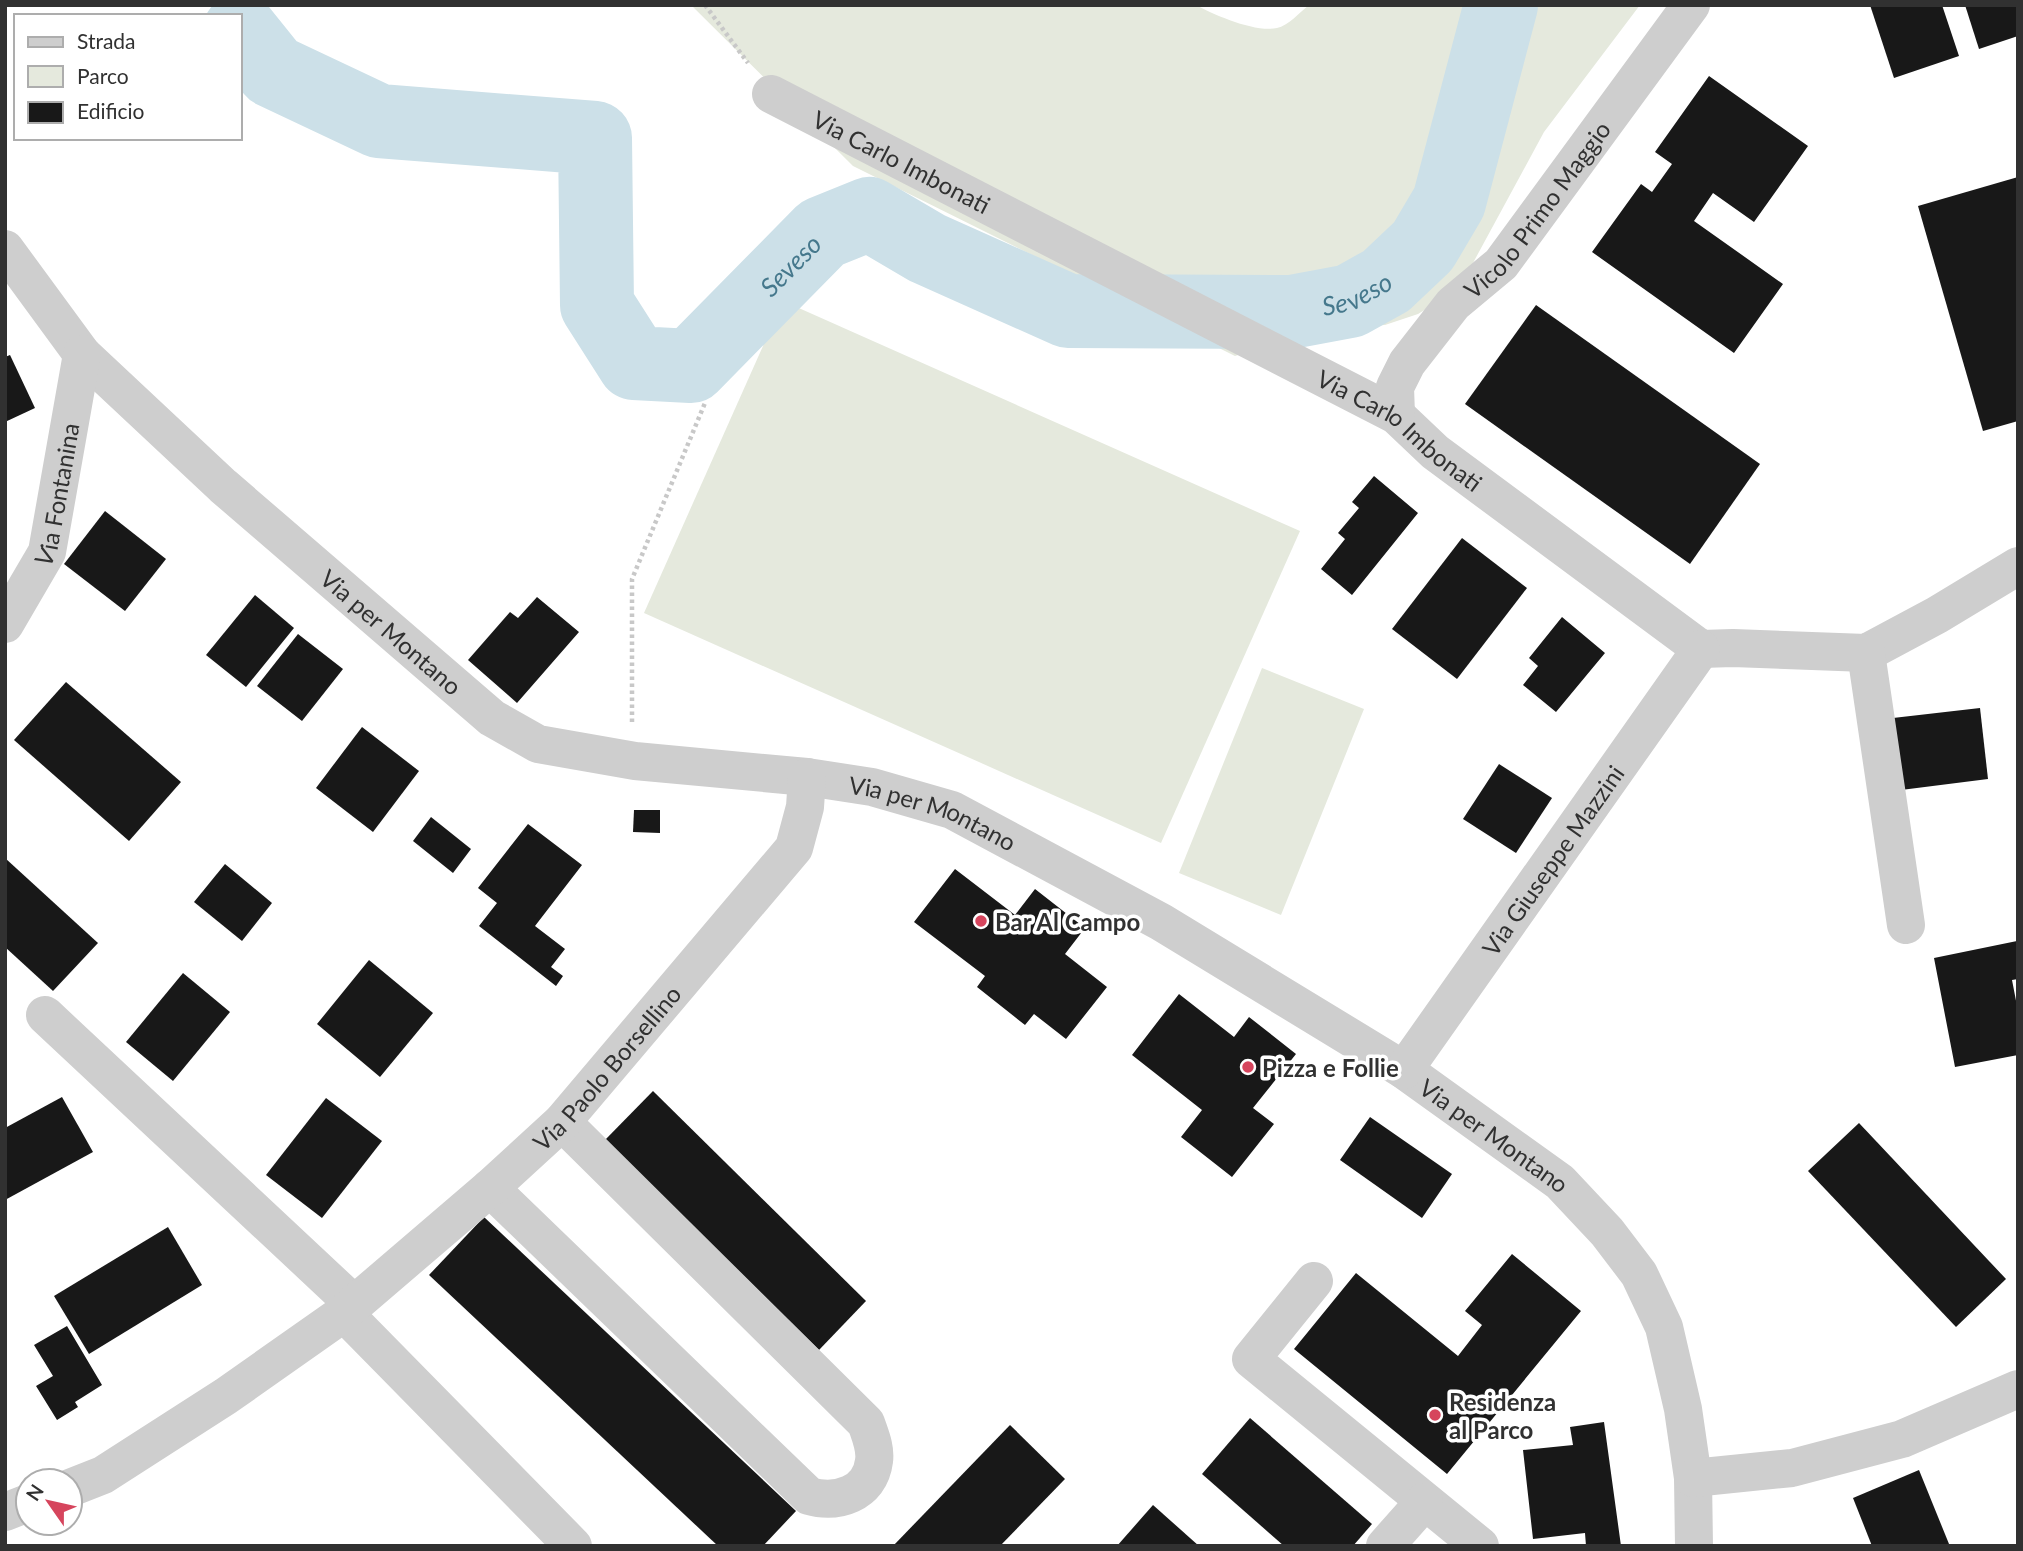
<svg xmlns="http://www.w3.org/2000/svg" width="2023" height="1551" font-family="Lato,sans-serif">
	<rect width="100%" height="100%" fill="#fff"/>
	<!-- green -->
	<g fill="#e5e9dd">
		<path d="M691,5H1196C1214,15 1256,33 1277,28C1288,26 1300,12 1309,5H1640L1544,132L1467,274L1449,295L1418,314L1385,325L1319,328L1235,356L853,166Z"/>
		<path d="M783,301L1300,531L1161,843L644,613Z"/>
		<path d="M1262,668L1364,709L1281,915L1179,873Z"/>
	</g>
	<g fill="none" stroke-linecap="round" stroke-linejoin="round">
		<!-- river -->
		<path stroke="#cce0e8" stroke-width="74" id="s1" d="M240,30L273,71L379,121L595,138L597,305L634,363L691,366L822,233L869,214L927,248L1068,311L1291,312L1350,301L1386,281L1423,246L1449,202L1501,5"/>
	</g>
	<!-- building -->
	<g fill="#181818">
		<path d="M1870,5H1942L1959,56L1894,78Z"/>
		<path d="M1965,5H2018V36L1979,49Z"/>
		<path d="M1709,76L1808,146L1754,222L1713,193L1694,221L1783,284L1734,353L1592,252L1641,184L1652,192L1672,164L1655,152Z"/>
		<path d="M2018,177V421L1983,431L1918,206Z"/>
		<path d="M1536,305L1760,464L1690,564L1465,404Z"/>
		<path d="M10,355L35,408L5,422V357Z"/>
		<path d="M1374,476L1418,513L1352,595L1321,569L1345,539L1338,533L1359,508L1352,502Z"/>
		<path d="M105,511L166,559L125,611L64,564Z"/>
		<path d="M1462,538L1527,588L1457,679L1392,629Z"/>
		<path d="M255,595L294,628L246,687L206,655Z"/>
		<path d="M537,597L579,632L517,703L468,660L510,612L518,618Z"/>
		<path d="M1562,617L1605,653L1556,712L1523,685L1538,666L1529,658Z"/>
		<path d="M298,634L343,669L302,721L257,686Z"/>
		<path d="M66,682L181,782L129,841L14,740Z"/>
		<path d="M1980,708L1988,779L1901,790L1893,718Z"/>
		<path d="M362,727L419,771L373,832L316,788Z"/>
		<path d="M1499,764L1552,798L1516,853L1463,819Z"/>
		<path d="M634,810H660V833L633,832Z"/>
		<path d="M431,817L471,849L453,873L413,841Z"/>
		<path d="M528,824L582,865L535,926L565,949L551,967L563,976L556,986L479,926L497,903L478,888Z"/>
		<path d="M5,858L98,943L53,991L5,947Z"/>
		<path d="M225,864L272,903L242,941L194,902Z"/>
		<path d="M955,869L1015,915L1035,889L1085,928L1065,954L1107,987L1066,1039L1034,1014L1025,1025L977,987L985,976L914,922Z"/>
		<path d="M2017,941L2018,979L2012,980L2018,1011V1055L1955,1067L1934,958Z"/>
		<path d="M369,960L433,1013L380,1077L317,1024Z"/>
		<path d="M183,973L230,1012L173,1081L126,1042Z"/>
		<path d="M1179,994L1234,1037L1249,1017L1296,1054L1253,1108L1274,1124L1232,1177L1181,1137L1202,1110L1132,1055Z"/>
		<path d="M653,1091L866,1301L819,1350L605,1140Z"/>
		<path d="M62,1097L93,1152L5,1200V1128Z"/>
		<path d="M326,1098L382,1141L322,1218L266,1175Z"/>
		<path d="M1370,1117L1452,1174L1422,1218L1340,1160Z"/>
		<path d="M1859,1123L2006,1279L1956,1327L1808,1171Z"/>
		<path d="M484,1217L796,1511L763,1546H718L429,1275Z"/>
		<path d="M168,1227L202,1285L89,1354L54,1296Z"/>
		<path d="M1512,1254L1581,1311L1447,1474L1294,1349L1356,1273L1458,1356L1482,1325L1465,1311Z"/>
		<path d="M67,1326L102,1385L75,1402L78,1407L57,1420L36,1386L53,1376L34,1345Z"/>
		<path d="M1250,1418L1372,1524L1353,1546H1284L1202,1474Z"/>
		<path d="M1604,1422L1621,1546H1586L1585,1533L1533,1539L1523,1450L1573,1445L1570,1427Z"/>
		<path d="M1010,1425L1065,1479L1000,1546H893Z"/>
		<path d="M1919,1470L1949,1544L1872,1546L1853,1498Z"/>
		<path d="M1153,1505L1199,1546H1117Z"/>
	</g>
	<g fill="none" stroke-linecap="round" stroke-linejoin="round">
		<!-- path -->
		<g stroke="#c8c8c8" stroke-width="4.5" stroke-dasharray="3.5 3.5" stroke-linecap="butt">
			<path d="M705,5L748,63"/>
			<path d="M632,722V579L705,403"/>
		</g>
		<!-- minor -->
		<g stroke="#cecece" stroke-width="38">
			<path id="s2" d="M771,94L1396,415L1435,452L1701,649L1733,648L1866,653L1937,615L2018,566"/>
			<path id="s3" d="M5,249L82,354L223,486L492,718L538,744L635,761L807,777L872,787L952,810L1161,922L1404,1070L1560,1182L1607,1232L1639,1274L1664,1327L1683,1409L1693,1478L1694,1546"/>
			<path id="s4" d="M1396,415L1395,387L1407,363L1453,304L1501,264L1691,5"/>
			<path id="s5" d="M5,624L47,552L82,354"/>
			<path d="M1866,653L1906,925"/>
			<path d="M45,1015L355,1305"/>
			<path id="s6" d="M1404,1070L1701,649"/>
			<path d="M490,1188L809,1496C837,1504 870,1494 874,1461C876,1448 870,1435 866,1423L562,1122"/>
			<path d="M1314,1281L1251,1359L1480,1546"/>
			<path d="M344,1313L573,1546"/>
			<path d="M1693,1478L1792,1468L1902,1439L2018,1389"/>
			<path id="s7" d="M70,1488L103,1475L226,1396L344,1313L490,1188L562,1122L794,848L805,807L807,777"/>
			<path d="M5,1512L28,1503"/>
			<path d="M1385,1546L1424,1502"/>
		</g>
	</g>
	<!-- markers -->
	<g fill="#d6455d" stroke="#fff" stroke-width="2.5">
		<circle cx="981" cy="921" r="7"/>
		<circle cx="1248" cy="1067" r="7"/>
		<circle cx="1435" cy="1415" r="7"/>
	</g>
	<g text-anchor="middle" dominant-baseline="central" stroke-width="7" stroke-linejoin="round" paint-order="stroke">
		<!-- street labels -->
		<g font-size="24" fill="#313131" stroke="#fff">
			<text stroke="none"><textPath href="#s2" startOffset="147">Via Carlo Imbonati</textPath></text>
			<text stroke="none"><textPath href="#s4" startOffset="257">Vicolo Primo Maggio</textPath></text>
			<text stroke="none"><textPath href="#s2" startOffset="714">Via Carlo Imbonati</textPath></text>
			<text stroke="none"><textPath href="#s5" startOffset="142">Via Fontanina</textPath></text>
			<text stroke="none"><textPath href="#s3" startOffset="546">Via per Montano</textPath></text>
			<text stroke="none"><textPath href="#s3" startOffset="1134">Via per Montano</textPath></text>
			<text stroke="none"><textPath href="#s6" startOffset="257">Via Giuseppe Mazzini</textPath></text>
			<text stroke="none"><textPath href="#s7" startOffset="686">Via Paolo Borsellino</textPath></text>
			<text stroke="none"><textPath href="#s3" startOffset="1785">Via per Montano</textPath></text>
		</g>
		<!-- poi labels -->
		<g font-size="24" font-weight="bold" fill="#313131" stroke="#fff" text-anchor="start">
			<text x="995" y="921">Bar Al Campo</text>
			<text x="1262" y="1067">Pizza e Follie</text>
			<text x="1449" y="1401">Residenza<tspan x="1449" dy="28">al Parco</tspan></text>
		</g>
		<!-- water labels -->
		<g font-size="26" font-style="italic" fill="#45788c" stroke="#fff">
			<text stroke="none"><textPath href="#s1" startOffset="821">Seveso</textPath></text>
			<text stroke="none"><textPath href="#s1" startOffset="1430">Seveso</textPath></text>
		</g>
	</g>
	<!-- border -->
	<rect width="2023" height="1551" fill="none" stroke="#313131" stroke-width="14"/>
	<!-- legend -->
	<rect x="14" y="14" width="228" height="126" fill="#ffffff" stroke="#adadad" stroke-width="2"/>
	<rect x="28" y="37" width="35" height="10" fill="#cecece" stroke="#adadad" stroke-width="2"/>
	<text x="77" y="49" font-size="21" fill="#313131">Strada</text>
	<rect x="28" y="66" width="35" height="21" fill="#e5e9dd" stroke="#adadad" stroke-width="2"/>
	<text x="77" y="84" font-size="21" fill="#313131">Parco</text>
	<rect x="28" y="102" width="35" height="21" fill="#181818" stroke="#adadad" stroke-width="2"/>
	<text x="77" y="119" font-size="21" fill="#313131">Edificio</text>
	<!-- north arrow -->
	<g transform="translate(49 1502) rotate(304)"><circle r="33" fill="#ffffff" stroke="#adadad" stroke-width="2"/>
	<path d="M0-5L12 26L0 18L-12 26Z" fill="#d6455d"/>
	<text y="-10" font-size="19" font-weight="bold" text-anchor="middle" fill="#313131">N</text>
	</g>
</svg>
